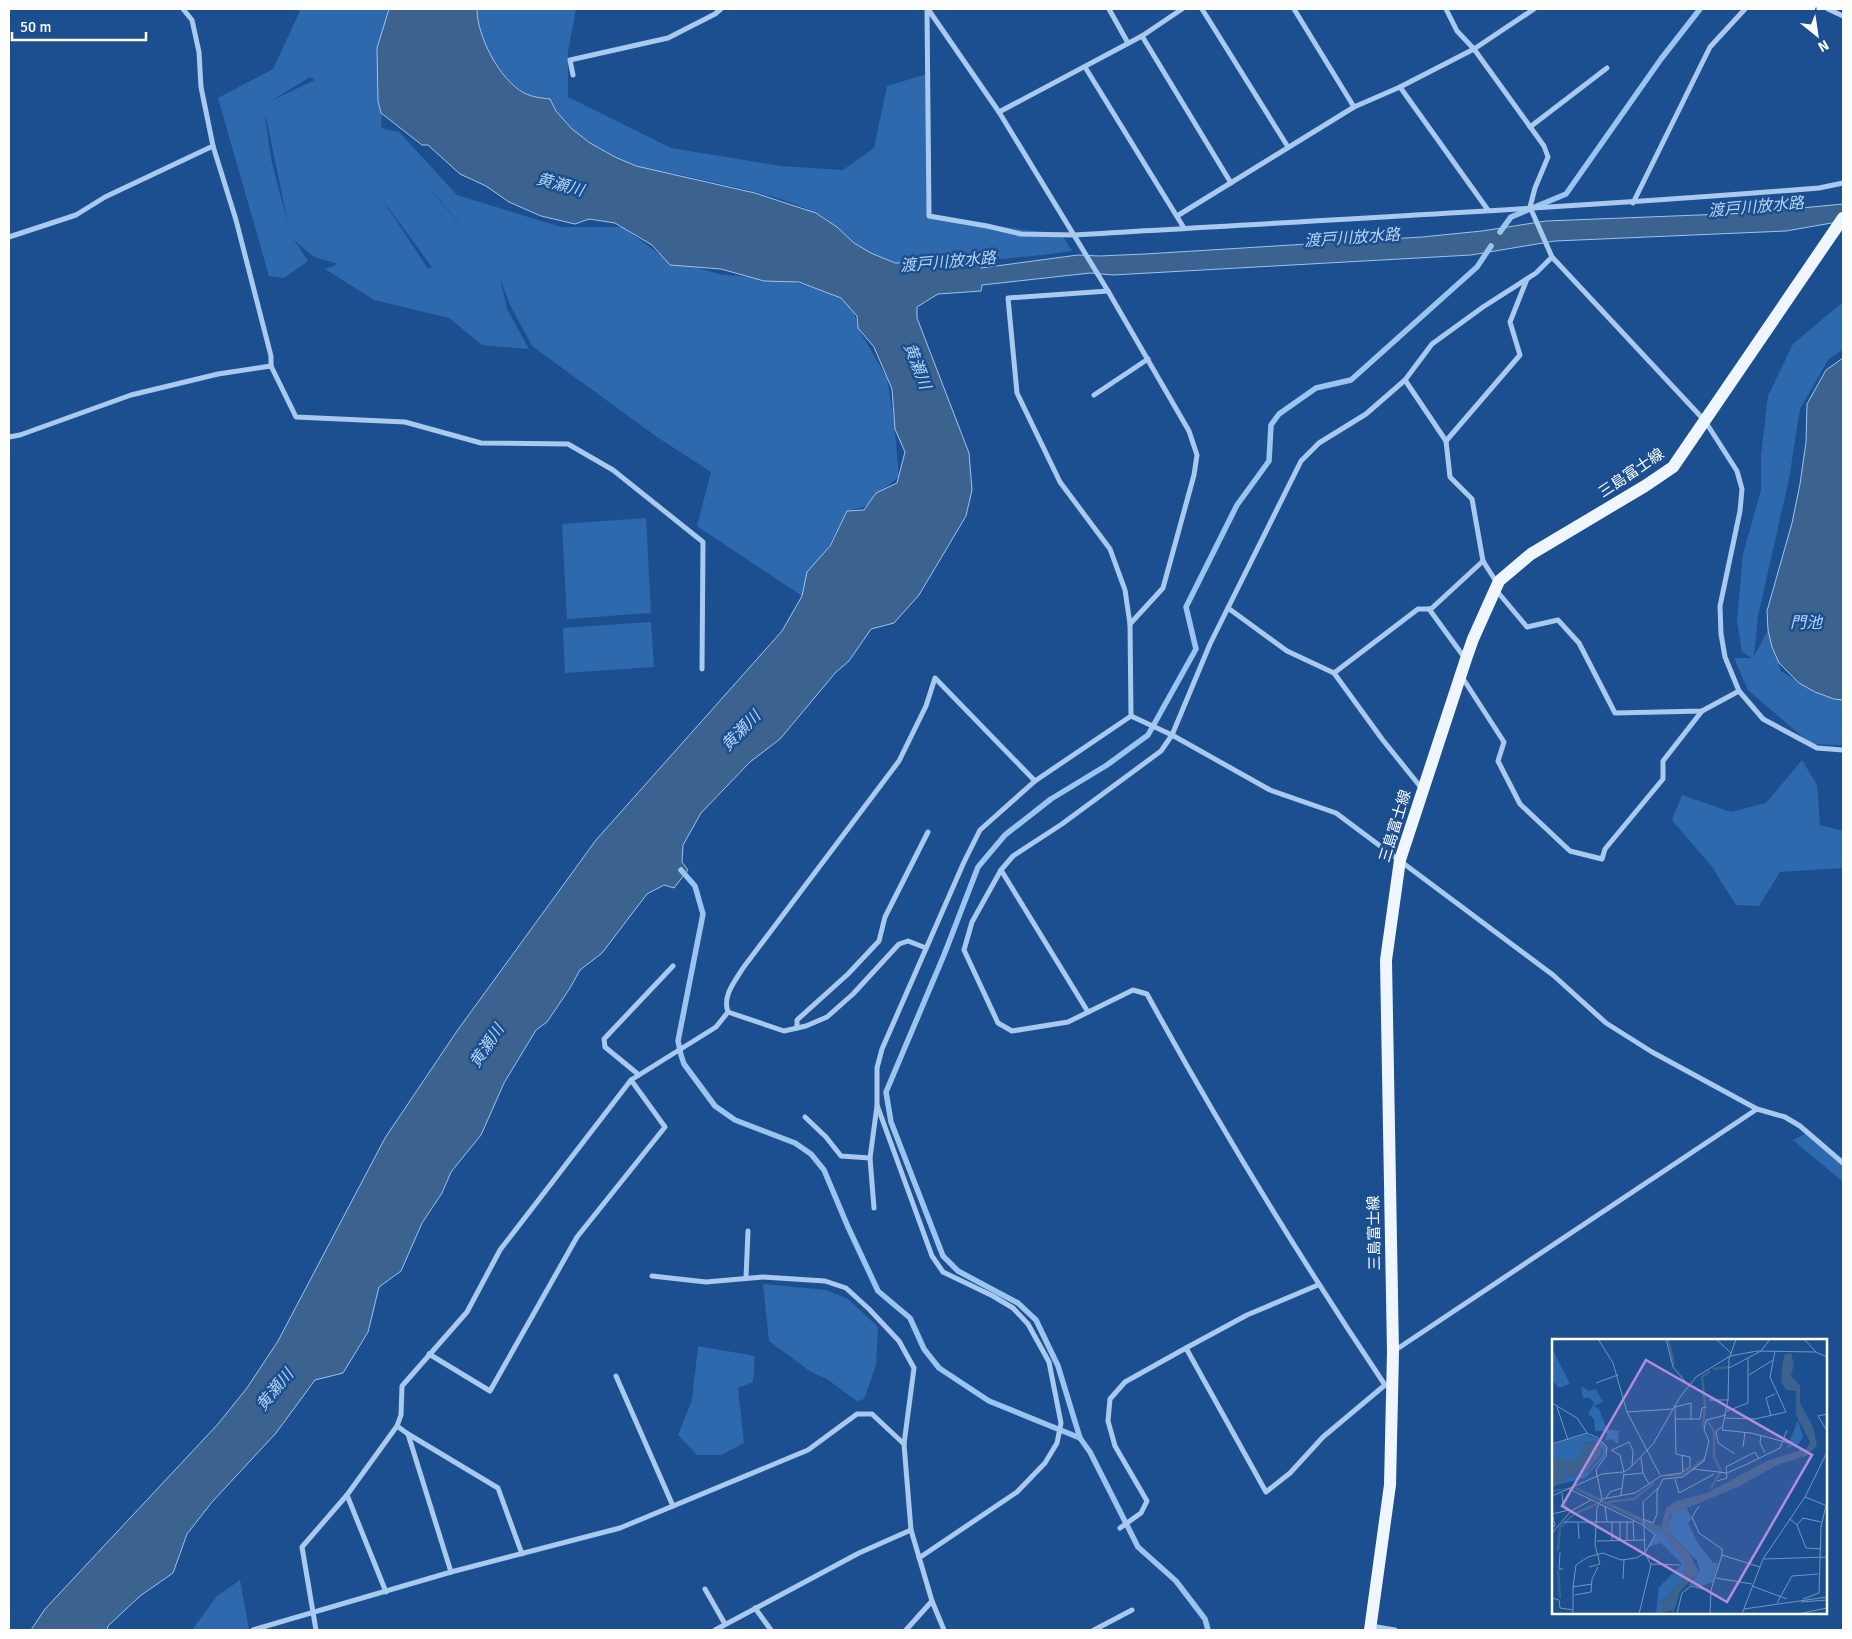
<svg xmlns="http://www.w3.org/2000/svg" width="1852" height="1639" font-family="Signika,'Noto Sans JP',sans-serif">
	<rect width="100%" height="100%" fill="#1b4f8f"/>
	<!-- green -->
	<g fill="#2e69ad" fill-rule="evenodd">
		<path d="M301,9H390L381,128L399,132L457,195L561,227H622L665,258L719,274L793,282L850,297L858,328L887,378L894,421L899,477L881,491L868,506L847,511L802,596L697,526L711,472L657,437L532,346L510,305L500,278L507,309L529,349L482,345L449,318L374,300L325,269L338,264L314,257L294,240L308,261L284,278L269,276L218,98L273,69ZM310,77L315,80L271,101ZM265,117H266L288,223L272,164ZM431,189L490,261L431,190ZM382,199L432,267L428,269Z"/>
		<path d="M477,9H576L568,52V97L671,148L781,166L843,170L874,148L887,86L927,74L929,216L1062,235L1072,251C1025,258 979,261 932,262C920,262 905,265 894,262C880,259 864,251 853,242C841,232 830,219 814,212C777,195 734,187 694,178C675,173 654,171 635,165C601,155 565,132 550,99C541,98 532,97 524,93C499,79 477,36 477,9Z"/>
		<path d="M1843,302V349L1828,360L1800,409L1789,479L1758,616L1754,656L1768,630L1781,671L1815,692L1843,693V745L1811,744L1748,690L1734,658H1752L1742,652L1737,620L1743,554L1761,490V455L1768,396L1793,344Z"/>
		<path d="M646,518L651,613L567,619L562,524Z"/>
		<path d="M651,622L654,667L565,673L563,628Z"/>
		<path d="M1802,760L1817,785L1820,825L1843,831V868L1780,872L1759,906L1736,905L1712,867L1672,820L1682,795L1731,812L1766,803Z"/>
		<path d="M1807,1133L1843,1163V1182L1793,1140Z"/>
		<path d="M763,1284L826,1290L848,1299L878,1327L876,1365L864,1399L857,1401L827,1379L811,1372L769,1341Z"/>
		<path d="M698,1346L755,1356L753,1382L738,1388L744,1443L721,1455H697L678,1435L692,1400Z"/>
		<path d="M240,1580L249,1630H192L217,1596Z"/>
	</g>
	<!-- water -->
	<g fill="#3c6290" stroke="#9cc4f0">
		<path d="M389,9H477C477,36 499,79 524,93C532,97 541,98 550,99L556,111L572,129L590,143L615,157L636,166L755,193L816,213L837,227L854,243L871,253L895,263L980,261L981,268L1078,255L1099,256L1145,254L1422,237L1482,231L1546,221L1750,213L1843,204V221L1786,231L1555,241L1471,255L1113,275L1090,273L982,285L981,291L938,294L917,307V318L969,453L972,490L966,516L919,595L894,623L871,629L849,661L836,672L780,739L750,762L701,813L683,845L682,862L688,870L674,888L664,885L647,894L602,953L580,970L570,988L547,1022L536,1030L504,1083L481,1135L451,1172L442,1193L422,1223L401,1271L379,1287L368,1332L343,1373L315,1380L276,1433L212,1502L187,1534L173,1573L140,1596L108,1626L107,1630H31L45,1609L218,1424L247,1388L278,1341L385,1138L457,1031L596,840L782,631L802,596L807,572L830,546L847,511L864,510L876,493L897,483L905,452L895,429L892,389L874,347L858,328L857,316L841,298L799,282L764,281L721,269L670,265L652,245L615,223L589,219L575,224L541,216L509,202L486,186L460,174L428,145H422L381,113L378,101L377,48Z"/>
		<path d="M1843,358V700L1834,699L1815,692L1799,683L1779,663L1772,647L1768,630L1767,611L1792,523L1800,484L1806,442L1807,404L1826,370Z"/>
	</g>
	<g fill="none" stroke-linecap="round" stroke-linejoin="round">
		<!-- stream -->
		<g stroke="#9cc4f0" stroke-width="5.5">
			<path d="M1500,232L1511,217L1566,194L1661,59L1700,9"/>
			<path d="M681,870L695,886L703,914L678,1041L681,1055L684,1064L715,1106L735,1120L795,1143L811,1154L824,1170L848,1227L878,1291L910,1318L924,1349L939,1368L989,1401L1080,1438"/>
			<path d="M1208,1630L1205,1619L1176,1581L1138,1547L1090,1452L1080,1438L1058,1366L1036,1320L1018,1303L958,1271L943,1256L891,1122L886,1092L944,955L978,867L1005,835L1051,799L1107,765L1148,735L1196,649L1186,607L1237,505L1269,461L1271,425L1279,414L1316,388L1351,380L1477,267L1491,246"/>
		</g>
		<!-- minor -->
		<g stroke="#a9c9ee" stroke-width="5">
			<path d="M183,9L192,20L199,52L201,87L213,146L236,220L271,356V366"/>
			<path d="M927,9L929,216L987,226L1021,234L1074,235C1322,220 1571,208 1819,188L1843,183"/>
			<path d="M928,9L999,112L1108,291L1189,431L1197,455L1194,475L1163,588L1130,624"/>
			<path d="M1109,9L1128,43"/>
			<path d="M1202,9L1288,147"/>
			<path d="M1294,9L1354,107"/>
			<path d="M1446,9L1457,31L1474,49L1544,146L1548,157L1535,188L1530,207L1552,257L1705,421L1737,471L1742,489L1740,511L1720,606L1721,634L1725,657L1739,691L1763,719L1817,748L1843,750"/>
			<path d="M1828,9L1843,16"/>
			<path d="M1142,36L1231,183"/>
			<path d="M1085,67L1184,228"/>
			<path d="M573,75L570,60L668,38L715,14L721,9"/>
			<path d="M1400,87L1488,210"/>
			<path d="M999,112L1142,36L1182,9"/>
			<path d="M1530,127L1607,68"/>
			<path d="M1633,203L1710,47L1745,9"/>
			<path d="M1177,216L1354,107L1400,87L1474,49L1534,9"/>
			<path d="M9,237L76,215L105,197L213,146"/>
			<path d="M1405,380L1446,441L1450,477L1472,499L1483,561L1497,583"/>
			<path d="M1094,395L1148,359"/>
			<path d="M9,437L20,435L131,395L218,374L271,366L296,417L405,422L481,443L568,444L613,470L703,542L702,669"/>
			<path d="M1446,441L1520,355L1510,322L1527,279"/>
			<path d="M1496,590L1527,627L1558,620L1579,643L1615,713L1702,711L1739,691"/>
			<path d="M1228,608L1287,651L1334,673L1418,609H1431L1483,561"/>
			<path d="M1429,609L1464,657"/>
			<path d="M1334,673L1382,739L1423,790"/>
			<path d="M1462,677L1504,742L1498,761L1520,804L1570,851L1602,859L1605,849L1663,779V761L1702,711"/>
			<path d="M1131,716L1172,735L1270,790L1336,813L1553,975L1606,1023L1652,1052L1757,1109"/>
			<path d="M1001,870L1088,1012"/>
			<path d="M728,1012C722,996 735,981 743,968L899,761L926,706L935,678L1035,781"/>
			<path d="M797,1028V1020L848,974L879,941L885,917L928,832"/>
			<path d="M639,1075L605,1047L604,1039L673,966"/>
			<path d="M805,1117L826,1137L841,1156L870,1158L877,1106"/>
			<path d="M870,1158L874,1208"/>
			<path d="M652,1276L706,1282L763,1277L825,1281L846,1288L869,1309L899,1341L914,1368L904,1444"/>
			<path d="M746,1278L748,1231"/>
			<path d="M1186,1348L1266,1492L1290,1473L1323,1437L1385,1385"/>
			<path d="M1394,1351L1757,1109L1785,1117L1800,1126L1843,1163"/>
			<path d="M429,1354L490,1391L577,1237L665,1127L631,1080"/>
			<path d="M616,1376L673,1506"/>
			<path d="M1391,1386L1385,1385C1300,1258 1220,1128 1147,994L1133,990L1068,1022L1012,1031L998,1023L964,950L972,922L1001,870L1013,856L1062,824L1161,751L1172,735L1210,644L1301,461L1319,443L1366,414L1405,380L1432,344L1483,307L1536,273L1552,257"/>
			<path d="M397,1426L408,1434L451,1572"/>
			<path d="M408,1434L498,1488L522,1554"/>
			<path d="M347,1495L386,1592"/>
			<path d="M1120,1528L1141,1513L1147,1501L1115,1446L1108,1421L1110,1399L1125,1382L1186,1348L1247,1315L1318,1285"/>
			<path d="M919,1558L1017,1492L1045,1463L1057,1443L1061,1423L1049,1362L1028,1324L1013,1308L993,1296L943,1272L932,1256L877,1105V1068L882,1049L964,862L980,830L1035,781L1131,716L1130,624L1125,590L1110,549L1060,482L1017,393L1008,298L1108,291"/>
			<path d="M705,1589L725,1624"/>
			<path d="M755,1608L771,1630"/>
			<path d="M1371,1626L1395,1630"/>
			<path d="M253,1630L451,1572L620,1528L808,1450L857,1414H872L904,1444L911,1530L932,1601L944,1630"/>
			<path d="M316,1630L302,1547L347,1495L397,1426L401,1415L402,1386L467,1312L500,1250L631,1080L716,1027L728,1012L784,1031L806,1026L827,1017L853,994L899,944L908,941L926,948"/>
			<path d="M715,1630L859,1553L911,1530"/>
			<path d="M906,1630L932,1601"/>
			<path d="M1094,1630L1132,1610"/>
		</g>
		<!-- primary -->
		<path stroke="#f0f6ff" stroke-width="12" d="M1370,1630L1390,1485L1393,1352L1386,960L1400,860L1466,659L1473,639L1499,581L1531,554L1645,486L1673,467L1843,218"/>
	</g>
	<g text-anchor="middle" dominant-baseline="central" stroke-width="5" stroke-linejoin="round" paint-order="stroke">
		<!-- street labels -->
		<g font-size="15" fill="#fff" stroke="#1b4f8f">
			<text transform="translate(1631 473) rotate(-34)">三島富士線</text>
			<text transform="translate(1395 826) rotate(-73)">三島富士線</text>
			<text transform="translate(1374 1233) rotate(-91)">三島富士線</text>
		</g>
		<!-- water labels -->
		<g font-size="16" font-style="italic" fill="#b5d3f5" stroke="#1b4f8f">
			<text transform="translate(560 185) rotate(15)">黄瀬川</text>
			<text transform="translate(1756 207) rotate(-5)">渡戸川放水路</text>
			<text transform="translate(1352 238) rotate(-4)">渡戸川放水路</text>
			<text transform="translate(948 262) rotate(-5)">渡戸川放水路</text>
			<text transform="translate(917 366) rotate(69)">黄瀬川</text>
			<text x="1806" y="623">門池</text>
			<text transform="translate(741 731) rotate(-46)">黄瀬川</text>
			<text transform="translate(487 1046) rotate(-56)">黄瀬川</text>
			<text transform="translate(275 1390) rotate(-51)">黄瀬川</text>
		</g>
	</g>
	<!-- overview -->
	<g transform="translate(1552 1339)">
		<rect width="275" height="275" fill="#1b4f8f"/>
		<path d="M0,9L18,45L7,49L0,41ZM29,47L37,52L44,50L51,63L42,67L47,70L55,90L67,92L66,105L59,100L53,102L55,95L52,92H43L42,80L36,75L42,64L38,59H31ZM246,81L251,98L247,105L235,109ZM34,95L52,103L55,111L52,118L33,139L9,145L10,139L36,133L51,115V111L41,102L33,104L28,121L23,124L0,119V106ZM134,168L140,180L136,184L146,204L161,224H166L161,243L149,247L136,246L148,232L145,222L115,192L120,174ZM92,185L109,193L129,217L134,230L132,239L109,264V275H104L107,248L130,225L109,204L96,208L103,196Z" fill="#2e69ad"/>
		<path d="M239,14L242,25L239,37L248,46V64L261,88L265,107L254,117L225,126L188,147L118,176L116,193L138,216L147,233L128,252L121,275L119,271L108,275L109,264L132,239L134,230L129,217L109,193L21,149L0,153V151L23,148L109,188L114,169L124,162L155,154L215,122L255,109L258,103L244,76V52L234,51L229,42L231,22L233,15ZM41,102L48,106L50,114L35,133L10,139L9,145L0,148V119L26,122L32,105Z" fill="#3c6290"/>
		<path fill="none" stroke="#3c6290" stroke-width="2.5" d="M116,0L122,26M161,30L177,28M155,81L162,92V118L169,132L159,149M151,88L153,66L150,38L158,32M116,137L133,135L152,120M56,163L82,160L102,144M6,212L8,188L22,175L45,165M6,231L8,259"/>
		<path fill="none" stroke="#7695bc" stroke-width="1" d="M46,0L61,24L75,73L121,70M114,0L121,28L137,47M164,0L179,14M184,0L177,20L176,61L170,91L199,94L237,104M252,0L264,13M177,29L209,12L218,0M197,36L221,21M44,44L66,36M157,61H176M0,64L25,79L35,94M5,68L16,101M123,68L139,64V81M175,72L196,64V20M75,73L108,136M275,75L266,77L275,92M219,77L214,59L223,55M173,79L203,80L234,73L218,38L223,12M124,80H148L150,69L154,68M169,88L164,93L166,104L183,115M209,97L208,104L213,114M0,105L35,94L46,99L55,108L54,117L44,131L50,160L45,169L43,206L48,225L37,228M191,108L193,93M59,111L68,116L72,133M60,111L77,103L81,112L80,127M130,116L131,133M89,119L91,134M141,130L175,134L195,125L228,109L235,91M175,134L174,128L203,113L207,120M72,136L91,134L97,145M123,140L127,154L162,135M165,142L175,139L174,134M17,150L91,186L103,196L93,214L84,219L69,221L51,214L36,218L24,226L21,248M10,154L11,165L19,172M69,156L72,134M0,157L50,135L71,133L77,130L101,105L128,58L144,38L178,17L205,12L264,13L275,18M253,158L273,166M54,159L58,153L69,149M50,160L83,154L109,137L129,134L138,128V118L124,115L123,67M53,167L55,183M147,167L140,178L147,194L170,210V216L208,228M0,175L17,171M91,180L101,184L105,175V152L111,140L131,138L152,122L157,102L152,91L154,81L174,76M238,180L245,186L254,209L269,210M81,182L82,201M12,183H81M60,183V201M68,183V201M75,183V201M26,184L27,200M245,186L251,179L269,183M0,188L3,187L0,174M0,194L19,172L39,161M45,202L92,201M8,213L7,230H11M212,220L275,218M99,225L128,226M164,239L200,245M71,240L72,221M200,247L235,260M23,256L39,253L40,240L46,228M0,259L7,261L8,269L21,271V275M251,260L267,254L269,188L275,162M249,263L275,261M225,264L240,237L266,235M192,270L275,258M21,271V248L40,245M87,275L99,226L93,214L91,163L106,149M125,275L130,254L139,247L152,250M158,275L159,251L170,216M190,275L211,220L253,158L275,113M246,275L275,269"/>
		<path fill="#b68bdc" fill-opacity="0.15" stroke="#b68bdc" stroke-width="2.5" d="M94,21L260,116L175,263L10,167Z"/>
		<rect width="275" height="275" fill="none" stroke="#fff" stroke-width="2.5"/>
	</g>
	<!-- border -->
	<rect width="1852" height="1639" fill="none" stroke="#ffffff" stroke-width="20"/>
	<!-- north arrow -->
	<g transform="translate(1817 35) rotate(150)" stroke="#1b4f8f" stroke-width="4" paint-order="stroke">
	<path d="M0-4L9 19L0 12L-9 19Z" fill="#ffffff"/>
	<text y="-8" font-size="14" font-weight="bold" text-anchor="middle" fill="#ffffff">N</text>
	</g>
	<!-- scale -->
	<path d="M12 32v8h134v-8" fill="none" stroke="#ffffff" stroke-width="2.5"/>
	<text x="20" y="32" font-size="15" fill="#ffffff" stroke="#1b4f8f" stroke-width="4" paint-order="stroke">50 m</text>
</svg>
